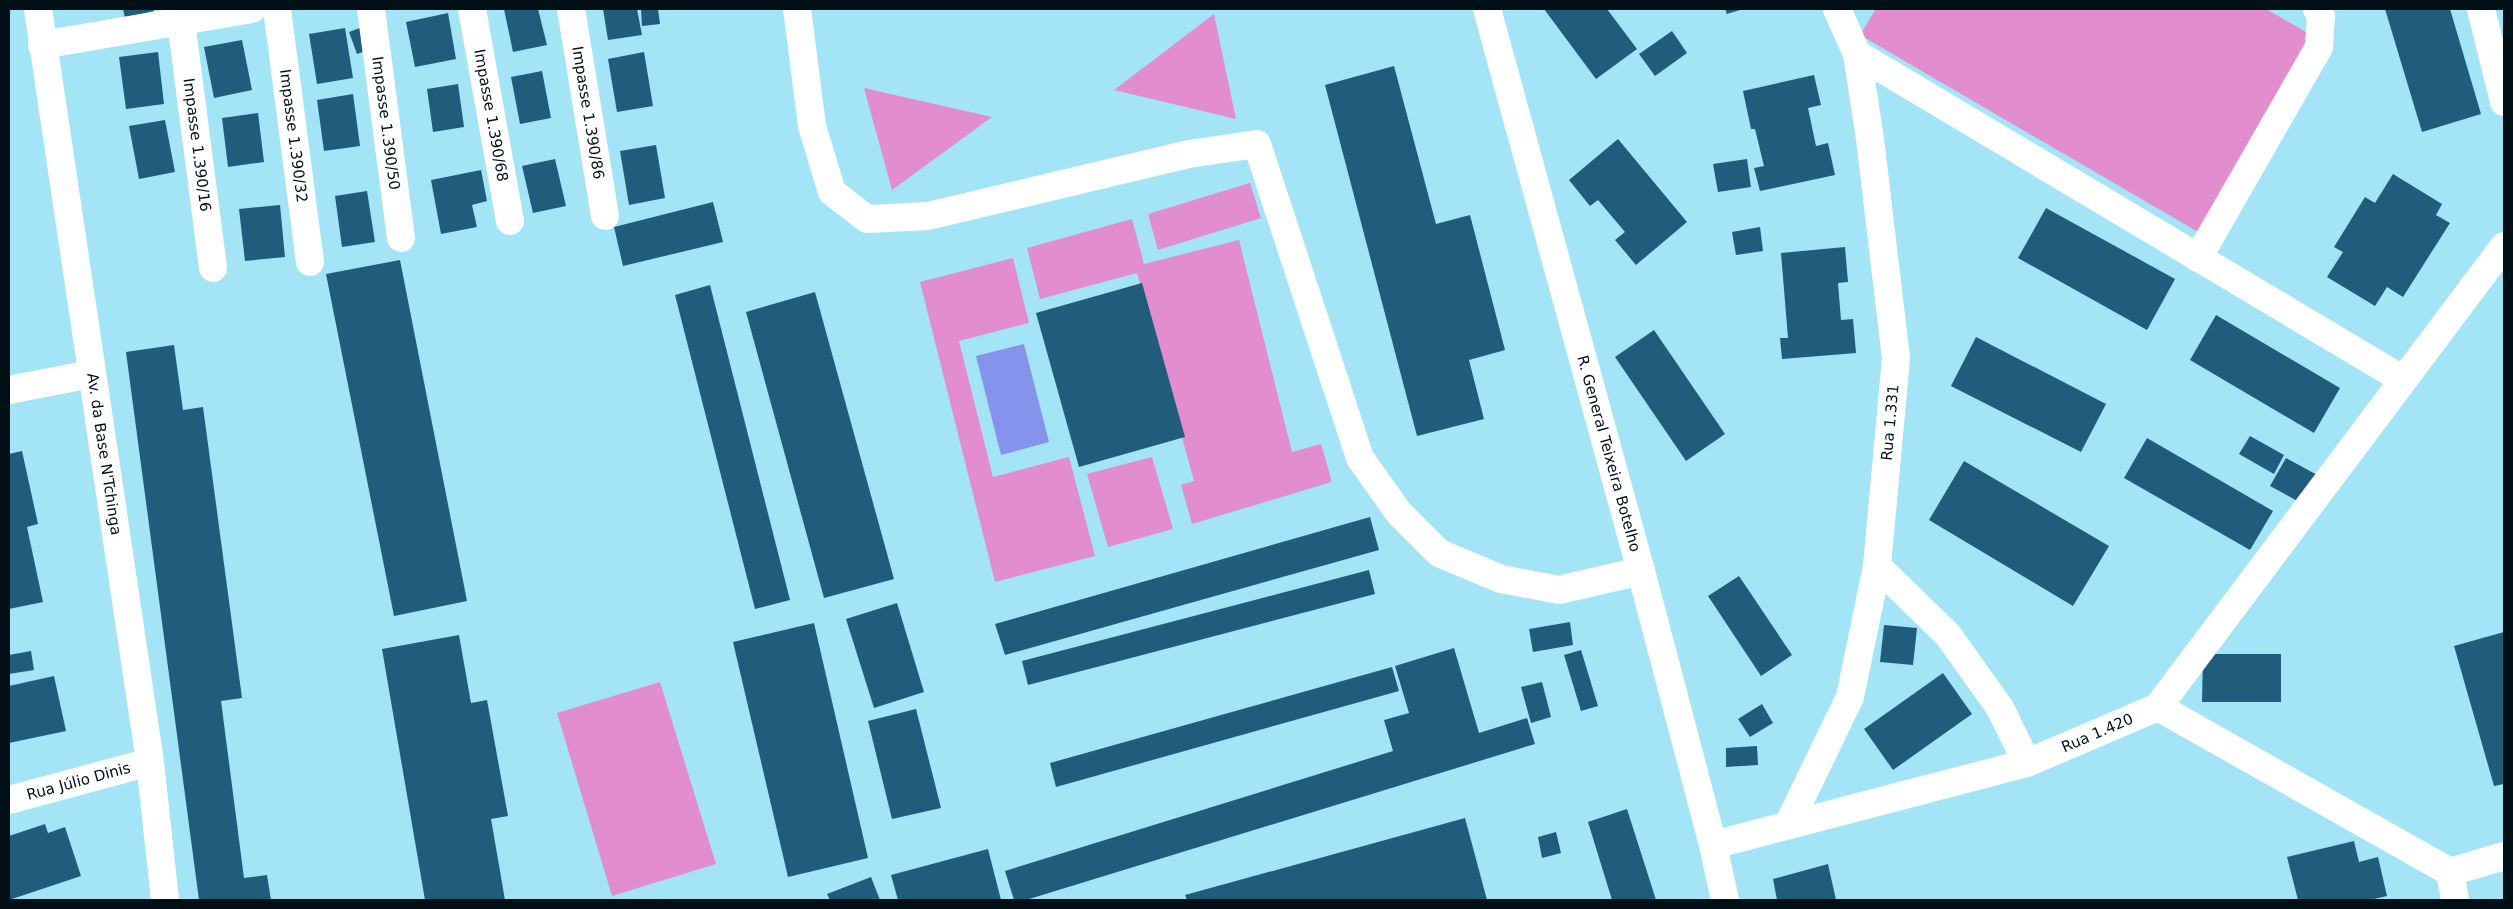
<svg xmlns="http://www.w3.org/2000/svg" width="2513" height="909" font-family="'DejaVu Sans',sans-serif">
	<rect width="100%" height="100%" fill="#a3e5f6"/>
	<!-- green -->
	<g fill="#e18dce">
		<path d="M1876,9H2266L2313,36L2198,232L1860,35Z"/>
		<path d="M1214,14L1236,119L1114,90Z"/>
		<path d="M864,88L992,117L892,190Z"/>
		<path d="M1250,183L1261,218L1158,250L1148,214Z"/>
		<path d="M1132,219L1144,264L1239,240L1292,452L1321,444L1332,482L1192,524L1181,485L1194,481L1137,273L1040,299L1027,248Z"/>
		<path d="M1013,258L1029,323L959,341L993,477L1069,457L1095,556L995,582L920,282Z"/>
		<path d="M1152,457L1173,529L1108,547L1087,474Z"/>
		<path d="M660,682L716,864L612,896L557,713Z"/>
	</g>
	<!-- water -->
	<path fill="#8593ed" d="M1024,344L1049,442L1001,455L976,356Z"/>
	<!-- building -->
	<g fill="#205c7c">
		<path d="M123,9H153L154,11L125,18Z"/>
		<path d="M504,9H538L547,45L513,52Z"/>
		<path d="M603,9H637L642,35L608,40Z"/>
		<path d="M641,9H658L660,24L642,26Z"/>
		<path d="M1544,9H1607L1637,49L1596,79Z"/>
		<path d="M1725,9H1743L1727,14Z"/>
		<path d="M2385,9H2450L2481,114L2422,132Z"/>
		<path d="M448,13L456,59L415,67L406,22Z"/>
		<path d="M345,28L353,78L317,84L309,34Z"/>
		<path d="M360,28L368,50L357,54L349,32Z"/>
		<path d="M1672,31L1687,53L1655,76L1639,54Z"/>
		<path d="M242,40L252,90L214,98L204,47Z"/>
		<path d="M158,52L164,104L126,109L119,57Z"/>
		<path d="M644,52L653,106L617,112L608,59Z"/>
		<path d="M1394,66L1436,224L1470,215L1505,350L1469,360L1484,419L1417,436L1325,85Z"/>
		<path d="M542,71L551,118L520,124L511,77Z"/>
		<path d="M1814,75L1821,105L1808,108L1816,146L1828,143L1835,175L1760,191L1754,168L1764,166L1755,129H1751L1743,91Z"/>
		<path d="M458,84L464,127L433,132L427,89Z"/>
		<path d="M353,94L360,146L324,151L317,100Z"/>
		<path d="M258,113L264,162L228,167L222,118Z"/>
		<path d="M165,120L175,172L139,179L129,126Z"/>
		<path d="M1618,139L1687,222L1636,265L1615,240L1625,232L1598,200L1590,206L1569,180Z"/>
		<path d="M656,145L665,198L629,205L620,151Z"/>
		<path d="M555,159L566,206L533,213L522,166Z"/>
		<path d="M1747,159L1751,187L1718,192L1713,164Z"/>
		<path d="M481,170L487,201L472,205L477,227L441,234L431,180Z"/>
		<path d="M2393,174L2442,204L2436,215L2450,223L2403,297L2387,287L2375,306L2327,277L2343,252L2334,247L2365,197L2375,203Z"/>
		<path d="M367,191L375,242L342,247L335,196Z"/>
		<path d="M713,202L723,242L623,266L614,227Z"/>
		<path d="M280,205L285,257L245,261L239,209Z"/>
		<path d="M2046,208L2175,279L2147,330L2018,258Z"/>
		<path d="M1760,227L1763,251L1736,255L1732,232Z"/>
		<path d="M1845,247L1848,282L1838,283L1841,320L1853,319L1856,353L1782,359L1780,338H1788L1781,253Z"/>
		<path d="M400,260L467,601L394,616L326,274Z"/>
		<path d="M1142,283L1185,437L1079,467L1036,313Z"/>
		<path d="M710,285L790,600L755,609L675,295Z"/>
		<path d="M815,292L894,579L824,598L746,312Z"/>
		<path d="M2216,315L2340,388L2314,433L2190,360Z"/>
		<path d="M1654,330L1725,434L1686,461L1615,357Z"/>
		<path d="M1976,337L2106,404L2081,452L1951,386Z"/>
		<path d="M174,345L183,410L203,407L242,698L221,701L244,878L267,875L271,900H199L126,352Z"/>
		<path d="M2250,436L2284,455L2274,474L2239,454Z"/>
		<path d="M2147,438L2273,511L2250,550L2124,478Z"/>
		<path d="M22,451L38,524L27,527L43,602L9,609V454Z"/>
		<path d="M2286,458L2319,476L2303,504L2270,486Z"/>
		<path d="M1964,461L2109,546L2073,606L1929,520Z"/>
		<path d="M1370,517L1379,550L1005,655L995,624Z"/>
		<path d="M1369,570L1375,594L1028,685L1022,661Z"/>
		<path d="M1739,576L1792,655L1761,676L1708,596Z"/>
		<path d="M897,603L924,692L874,708L846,619Z"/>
		<path d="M1570,622L1573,645L1533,652L1529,629Z"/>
		<path d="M814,623L868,858L788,877L733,642Z"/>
		<path d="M1884,625L1917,628L1913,665L1880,662Z"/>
		<path d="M2504,632V784L2494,786L2454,646Z"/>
		<path d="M459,635L471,703L487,700L508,816L491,819L505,900H425L382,649Z"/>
		<path d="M1454,648L1479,733L1527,718L1535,744L1026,900H1014L1005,871L1393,751L1384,720L1409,713L1395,666Z"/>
		<path d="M1581,650L1598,706L1581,711L1564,655Z"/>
		<path d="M31,651L34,670L9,674V655Z"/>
		<path d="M2203,654H2281V702H2202Z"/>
		<path d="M1392,667L1399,691L1056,787L1050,763Z"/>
		<path d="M1943,673L1972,714L1893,770L1864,729Z"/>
		<path d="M54,676L66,731L9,743V686Z"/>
		<path d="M1542,682L1551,717L1531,723L1521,687Z"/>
		<path d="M1762,704L1773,723L1750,737L1738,719Z"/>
		<path d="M916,709L941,808L892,819L868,721Z"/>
		<path d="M1757,746L1758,765L1726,767V748Z"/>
		<path d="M1627,809L1656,900H1612L1588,822Z"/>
		<path d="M1465,818L1487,900H1187L1185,895Z"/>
		<path d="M45,824L48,833L65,827L81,876L9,900V836Z"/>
		<path d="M1556,832L1561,853L1542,858L1538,837Z"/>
		<path d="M2354,841L2359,862L2378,857L2387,896L2370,900H2298L2287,857Z"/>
		<path d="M988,849L1001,900H898L891,875Z"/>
		<path d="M1828,864L1836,900H1777L1773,879Z"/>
		<path d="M871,877L880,900H830L827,894Z"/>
	</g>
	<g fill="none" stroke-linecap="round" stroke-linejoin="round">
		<!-- minor -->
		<g stroke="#fff" stroke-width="28">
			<path id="s1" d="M38,9L150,762L165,900"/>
			<path id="s2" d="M277,9L310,262"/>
			<path id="s3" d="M371,9L401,238"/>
			<path id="s4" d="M472,9L510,221"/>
			<path id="s5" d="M571,9L605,216"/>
			<path d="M797,9L812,126L832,192L867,219L928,216L1189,154L1257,144L1360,458L1399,513L1439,553L1501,579L1559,590L1641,571"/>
			<path id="s6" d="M1487,9L1641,571L1713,845L1725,900"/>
			<path d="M2481,9L2504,102"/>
			<path id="s7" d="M181,21L213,268"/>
			<path d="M42,45L252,9"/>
			<path d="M1857,54L2402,379"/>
			<path d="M2198,258L2319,47L2321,16L2317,9"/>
			<path d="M9,390L91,374"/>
			<path d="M1877,566L1948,635L2000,708L2027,763"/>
			<path d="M2158,707L2504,246"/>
			<path id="s8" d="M9,800L150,762"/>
			<path id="s9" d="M1788,825L1850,697L1877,566L1896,358L1870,139L1857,54L1837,9"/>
			<path id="s10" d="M1713,845L2027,763L2158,707L2450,872"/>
			<path d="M2450,872L2504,856"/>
			<path d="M2450,872L2455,900"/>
		</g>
	</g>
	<g text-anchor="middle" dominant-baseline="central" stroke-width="5" stroke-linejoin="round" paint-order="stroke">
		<!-- street labels -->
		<g font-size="15" fill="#001016" stroke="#a3e5f6">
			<text stroke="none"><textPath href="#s5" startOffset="105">Impasse 1.390/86</textPath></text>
			<text stroke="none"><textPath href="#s4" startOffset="108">Impasse 1.390/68</textPath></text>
			<text stroke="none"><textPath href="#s3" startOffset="115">Impasse 1.390/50</textPath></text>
			<text stroke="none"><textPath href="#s2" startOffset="128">Impasse 1.390/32</textPath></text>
			<text stroke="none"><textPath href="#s7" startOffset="125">Impasse 1.390/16</textPath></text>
			<text stroke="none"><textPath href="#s9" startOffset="420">Rua 1.331</textPath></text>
			<text stroke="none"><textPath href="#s1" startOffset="450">Av. da Base N'Tchinga</textPath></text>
			<text stroke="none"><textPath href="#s6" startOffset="461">R. General Teixeira Botelho</textPath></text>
			<text stroke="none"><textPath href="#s10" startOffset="401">Rua 1.420</textPath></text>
			<text stroke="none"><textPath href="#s8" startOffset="72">Rua Júlio Dinis</textPath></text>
		</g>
	</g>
	<!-- border -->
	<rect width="2513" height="909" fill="none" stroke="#001016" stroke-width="20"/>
</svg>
